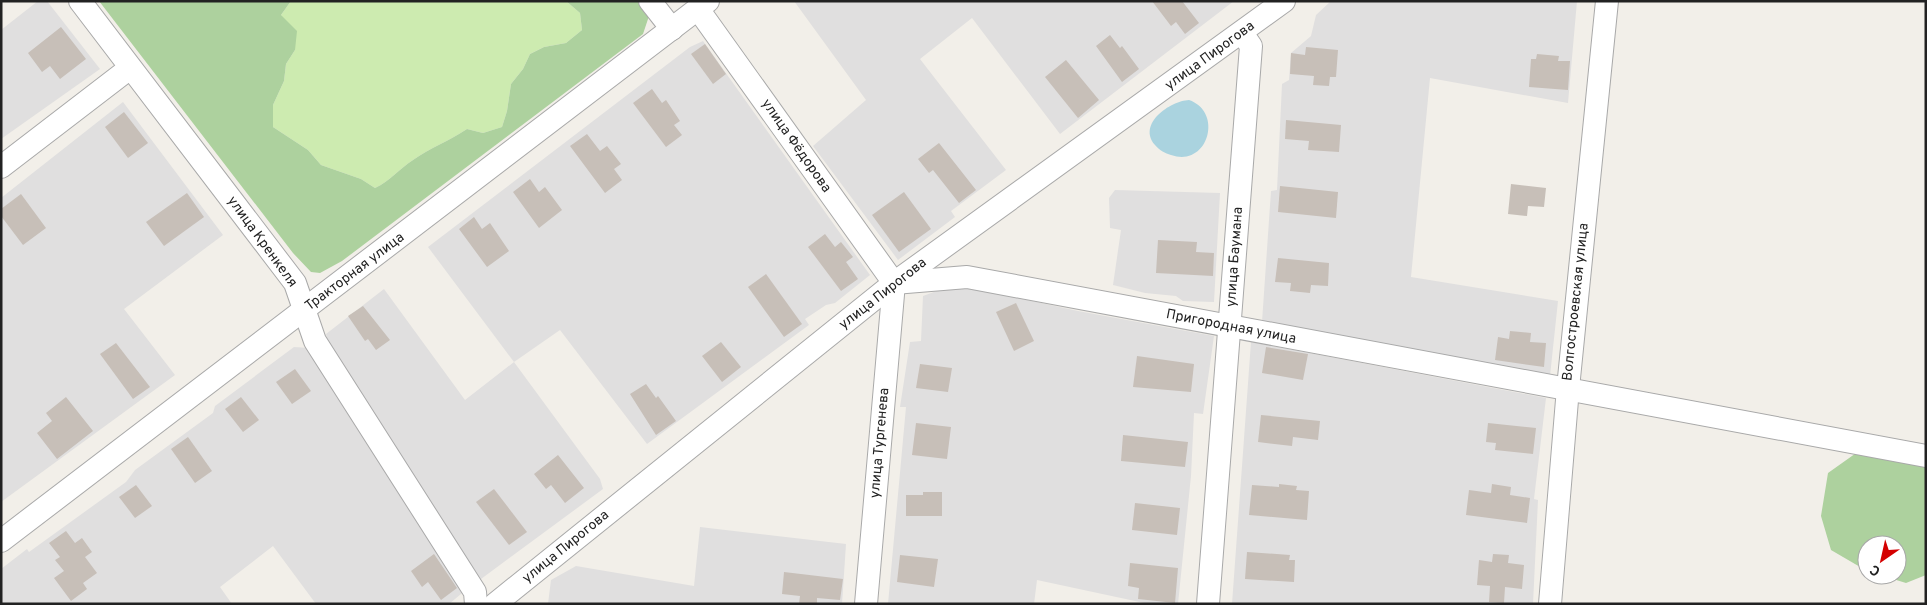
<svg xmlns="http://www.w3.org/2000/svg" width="1927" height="605" font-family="Overpass,sans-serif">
	<rect width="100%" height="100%" fill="#f2efe9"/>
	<!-- residential -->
	<g fill="#e0dfdf">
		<path d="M38,1H47L100,69L1,139V30Z"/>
		<path d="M794,1H1234L1060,134L972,18L920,59L1006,170L951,211L955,217L898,260L813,146L866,100Z"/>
		<path d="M1331,1H1577L1568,103L1430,78L1411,277L1558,301L1550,376L1262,322L1271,191L1277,190L1282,84L1289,80L1291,53L1311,36L1316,15Z"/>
		<path d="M703,41L870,275L835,303L826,305L805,319L809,325L647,444L560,330L514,362L600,479L603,489L481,579L448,534L328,344L326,334L384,289L465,400L514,362L428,247L690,47Z"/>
		<path d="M123,102L223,235L124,309L175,375L1,502V198Z"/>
		<path d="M1115,190L1220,193L1214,302L1183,301L1176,296L1145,293L1113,285L1121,230L1110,228L1109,198Z"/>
		<path d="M950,286L972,288L1078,311L1214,336L1203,414L1194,413L1191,476L1178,604H1149L1037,580L1034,604H888L906,407H900L910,342L921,341L923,296Z"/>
		<path d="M1251,342L1546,398L1534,499L1538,500L1533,604H1232Z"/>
		<path d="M294,347L309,348L467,589L449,604H316L273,546L220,587L232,604H1V569L27,549L29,552L126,482L135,470L213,413L215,406Z"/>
		<path d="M700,527L846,544L842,604H548L551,580L576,566L694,586Z"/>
	</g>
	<!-- grass -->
	<path fill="#cdebb0" d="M291,1H566L580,13L582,30L566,43L544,47L530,54L523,69L511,84L507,111L502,127L483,133L467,129C449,141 430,148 413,160C399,169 390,181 375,188L361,179L321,165L308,150L273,127V105L284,81L286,64L295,50L281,15Z"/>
	<!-- forest -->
	<g fill="#add19e">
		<path d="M99,1H291L281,15L297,31L295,50L286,64L284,81L273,105V127L308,150L321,165L361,179L375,188C390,181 399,169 413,160C430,148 449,141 467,129L483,133L502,127L507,111L511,84L523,69L530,54L544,47L566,43L582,30L580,13L566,1H637L649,16L643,34L342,261L320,273L311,272L293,253Z"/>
		<path d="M1859,451L1926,459V575L1906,583L1880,575H1897V545H1867V571L1831,550L1821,516L1828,473Z"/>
	</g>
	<!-- water -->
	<path fill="#aad3df" d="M1189,100C1224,112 1208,168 1171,155C1165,153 1160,151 1155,145C1137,124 1170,101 1189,100Z"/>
	<!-- building -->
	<g fill="#c7bfb8">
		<path d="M1152,1H1182L1199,23L1185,34L1176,22L1171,26Z"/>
		<path d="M61,27L86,59L60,79L50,66L42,72L28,53Z"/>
		<path d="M1110,35L1120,48L1122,46L1139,69L1122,82L1096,46Z"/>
		<path d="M705,44L726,74L713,84L691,54Z"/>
		<path d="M1306,47L1338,50L1336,77H1330L1329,86L1313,85L1314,76L1290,74L1291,53L1305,55Z"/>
		<path d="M1537,54L1559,56L1558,61H1570L1568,90L1529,87L1531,59H1536Z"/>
		<path d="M1066,60L1099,100L1078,118L1045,77Z"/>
		<path d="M652,89L662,103L666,100L680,121L674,125L682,135L666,147L633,103Z"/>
		<path d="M124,112L148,143L128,158L105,127Z"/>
		<path d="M1286,120L1341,125L1339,152L1308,150L1309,141L1285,139Z"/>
		<path d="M587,134L600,151L607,146L621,164L614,169L622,180L605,193L570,146Z"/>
		<path d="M939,143L976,190L959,203L933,170L929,173L918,159Z"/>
		<path d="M530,179L539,192L545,187L562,210L539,228L513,192Z"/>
		<path d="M1511,184L1546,188L1544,207L1528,206L1527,216L1508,214Z"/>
		<path d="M1280,186L1338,192L1336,218L1278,212Z"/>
		<path d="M904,192L931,229L899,252L872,215Z"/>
		<path d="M187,193L204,217L164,246L146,222Z"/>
		<path d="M21,194L46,228L23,245L1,216V209Z"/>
		<path d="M474,217L482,229L490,223L509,251L487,267L459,229Z"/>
		<path d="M825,234L835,247L841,242L853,257L846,262L858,279L841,291L808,247Z"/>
		<path d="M1158,240L1197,242L1196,252L1214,253L1213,276L1156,273Z"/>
		<path d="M1278,258L1329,263L1328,286L1311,285L1310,293L1290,291L1291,283L1275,282Z"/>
		<path d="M766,274L802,324L784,337L748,287Z"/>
		<path d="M1016,303L1034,341L1014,351L996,312Z"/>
		<path d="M363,306L390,340L376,350L368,339L365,341L348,316Z"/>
		<path d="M1510,331L1531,333L1530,342L1546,343L1544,367L1495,360L1498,337L1509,339Z"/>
		<path d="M721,342L741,367L722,382L702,356Z"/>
		<path d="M116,343L150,387L133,399L100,354Z"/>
		<path d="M1266,347L1308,354L1303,380L1262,373Z"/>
		<path d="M1137,356L1194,364L1191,392L1133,387Z"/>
		<path d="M920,364L952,368L948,392L916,388Z"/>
		<path d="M295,369L311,391L292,404L276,382Z"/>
		<path d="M646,384L656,398L658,396L676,421L656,435L630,394Z"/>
		<path d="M66,397L93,431L57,459L37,433L52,421L46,413Z"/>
		<path d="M241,397L259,420L243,432L225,409Z"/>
		<path d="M1261,415L1320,421L1318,440L1293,437L1292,446L1258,442Z"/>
		<path d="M916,423L951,427L947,459L912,455Z"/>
		<path d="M1488,423L1536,428L1533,454L1495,450L1496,443L1486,442Z"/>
		<path d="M1123,435L1188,442L1185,467L1121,461Z"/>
		<path d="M188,437L212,471L195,483L171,449Z"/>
		<path d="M558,455L584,488L565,503L551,485L546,489L534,474Z"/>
		<path d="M1279,484L1297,486L1296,490L1309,491L1307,520L1249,515L1252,485L1279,487Z"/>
		<path d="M1492,484L1511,487L1510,495L1530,498L1527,523L1466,515L1469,490L1491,493Z"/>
		<path d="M136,485L152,506L135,518L119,497Z"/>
		<path d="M494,489L527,532L509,545L476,502Z"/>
		<path d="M923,492H942V516H906V495H923Z"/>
		<path d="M1135,503L1180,508L1177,535L1132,530Z"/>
		<path d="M66,531L75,543L82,538L92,552L85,557L97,573L83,583L87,589L71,601L54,578L64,571L55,560L60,557L49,543Z"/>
		<path d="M1247,552L1290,555L1289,560H1295L1294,582L1245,579Z"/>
		<path d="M434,554L457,588L441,600L428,582L422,587L411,571Z"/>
		<path d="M1493,554L1509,555L1508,563L1524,565L1522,589L1505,587L1504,603L1489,602L1490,586L1477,585L1479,560L1492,562Z"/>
		<path d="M900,555L938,559L934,587L897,582Z"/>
		<path d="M1130,563L1178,568L1175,603L1138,599L1139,588L1128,586Z"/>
		<path d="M784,572L843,579L840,600L817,598V604H799L800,596L782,594Z"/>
	</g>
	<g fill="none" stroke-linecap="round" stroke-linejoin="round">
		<defs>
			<g id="street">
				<path d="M80,1L295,283L315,341L475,592L476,604"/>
				<path d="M650,1L672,29"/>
				<path d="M698,9L894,283"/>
				<path d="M1,167L130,68"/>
				<path d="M894,283L967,277L1926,456"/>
				<path d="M1,541L708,1"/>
				<path d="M495,604L894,283L1284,1"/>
				<path d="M866,604L894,283"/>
				<path d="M1208,604L1251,46L1242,33"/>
				<path d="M1550,604L1568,388L1607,1"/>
			</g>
		</defs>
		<!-- street casing -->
		<use href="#street" stroke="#a9a9a9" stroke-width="24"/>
		<!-- street -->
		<use href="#street" stroke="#fff" stroke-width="22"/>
	</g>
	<g text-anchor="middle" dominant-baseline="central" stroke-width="4.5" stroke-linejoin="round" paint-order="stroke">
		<!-- street labels -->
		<g font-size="14" fill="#222" stroke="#fff">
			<text transform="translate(1210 56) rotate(-36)">улица Пирогова</text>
			<text transform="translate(796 146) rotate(55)">улица Фёдорова</text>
			<text transform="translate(262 242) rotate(54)">улица Кренкеля</text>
			<text transform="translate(1235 257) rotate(-86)">улица Баумана</text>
			<text transform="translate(355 272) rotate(-37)">Тракторная улица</text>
			<text transform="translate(883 294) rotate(-38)">улица Пирогова</text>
			<text transform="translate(1576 302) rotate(-84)">Волгостроевская улица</text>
			<text transform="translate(1231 327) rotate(11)">Пригородная улица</text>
			<text transform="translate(880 443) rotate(-85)">улица Тургенева</text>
			<text transform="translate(566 547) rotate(-39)">улица Пирогова</text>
		</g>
	</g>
	<!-- border -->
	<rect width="1927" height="605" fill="none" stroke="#222222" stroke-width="5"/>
	<!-- north arrow -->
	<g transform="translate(1882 560) rotate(214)"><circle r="24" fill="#ffffff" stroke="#a7a7a7"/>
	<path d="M0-4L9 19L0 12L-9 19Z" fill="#d40000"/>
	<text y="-8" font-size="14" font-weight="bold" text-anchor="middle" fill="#222222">С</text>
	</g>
</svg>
